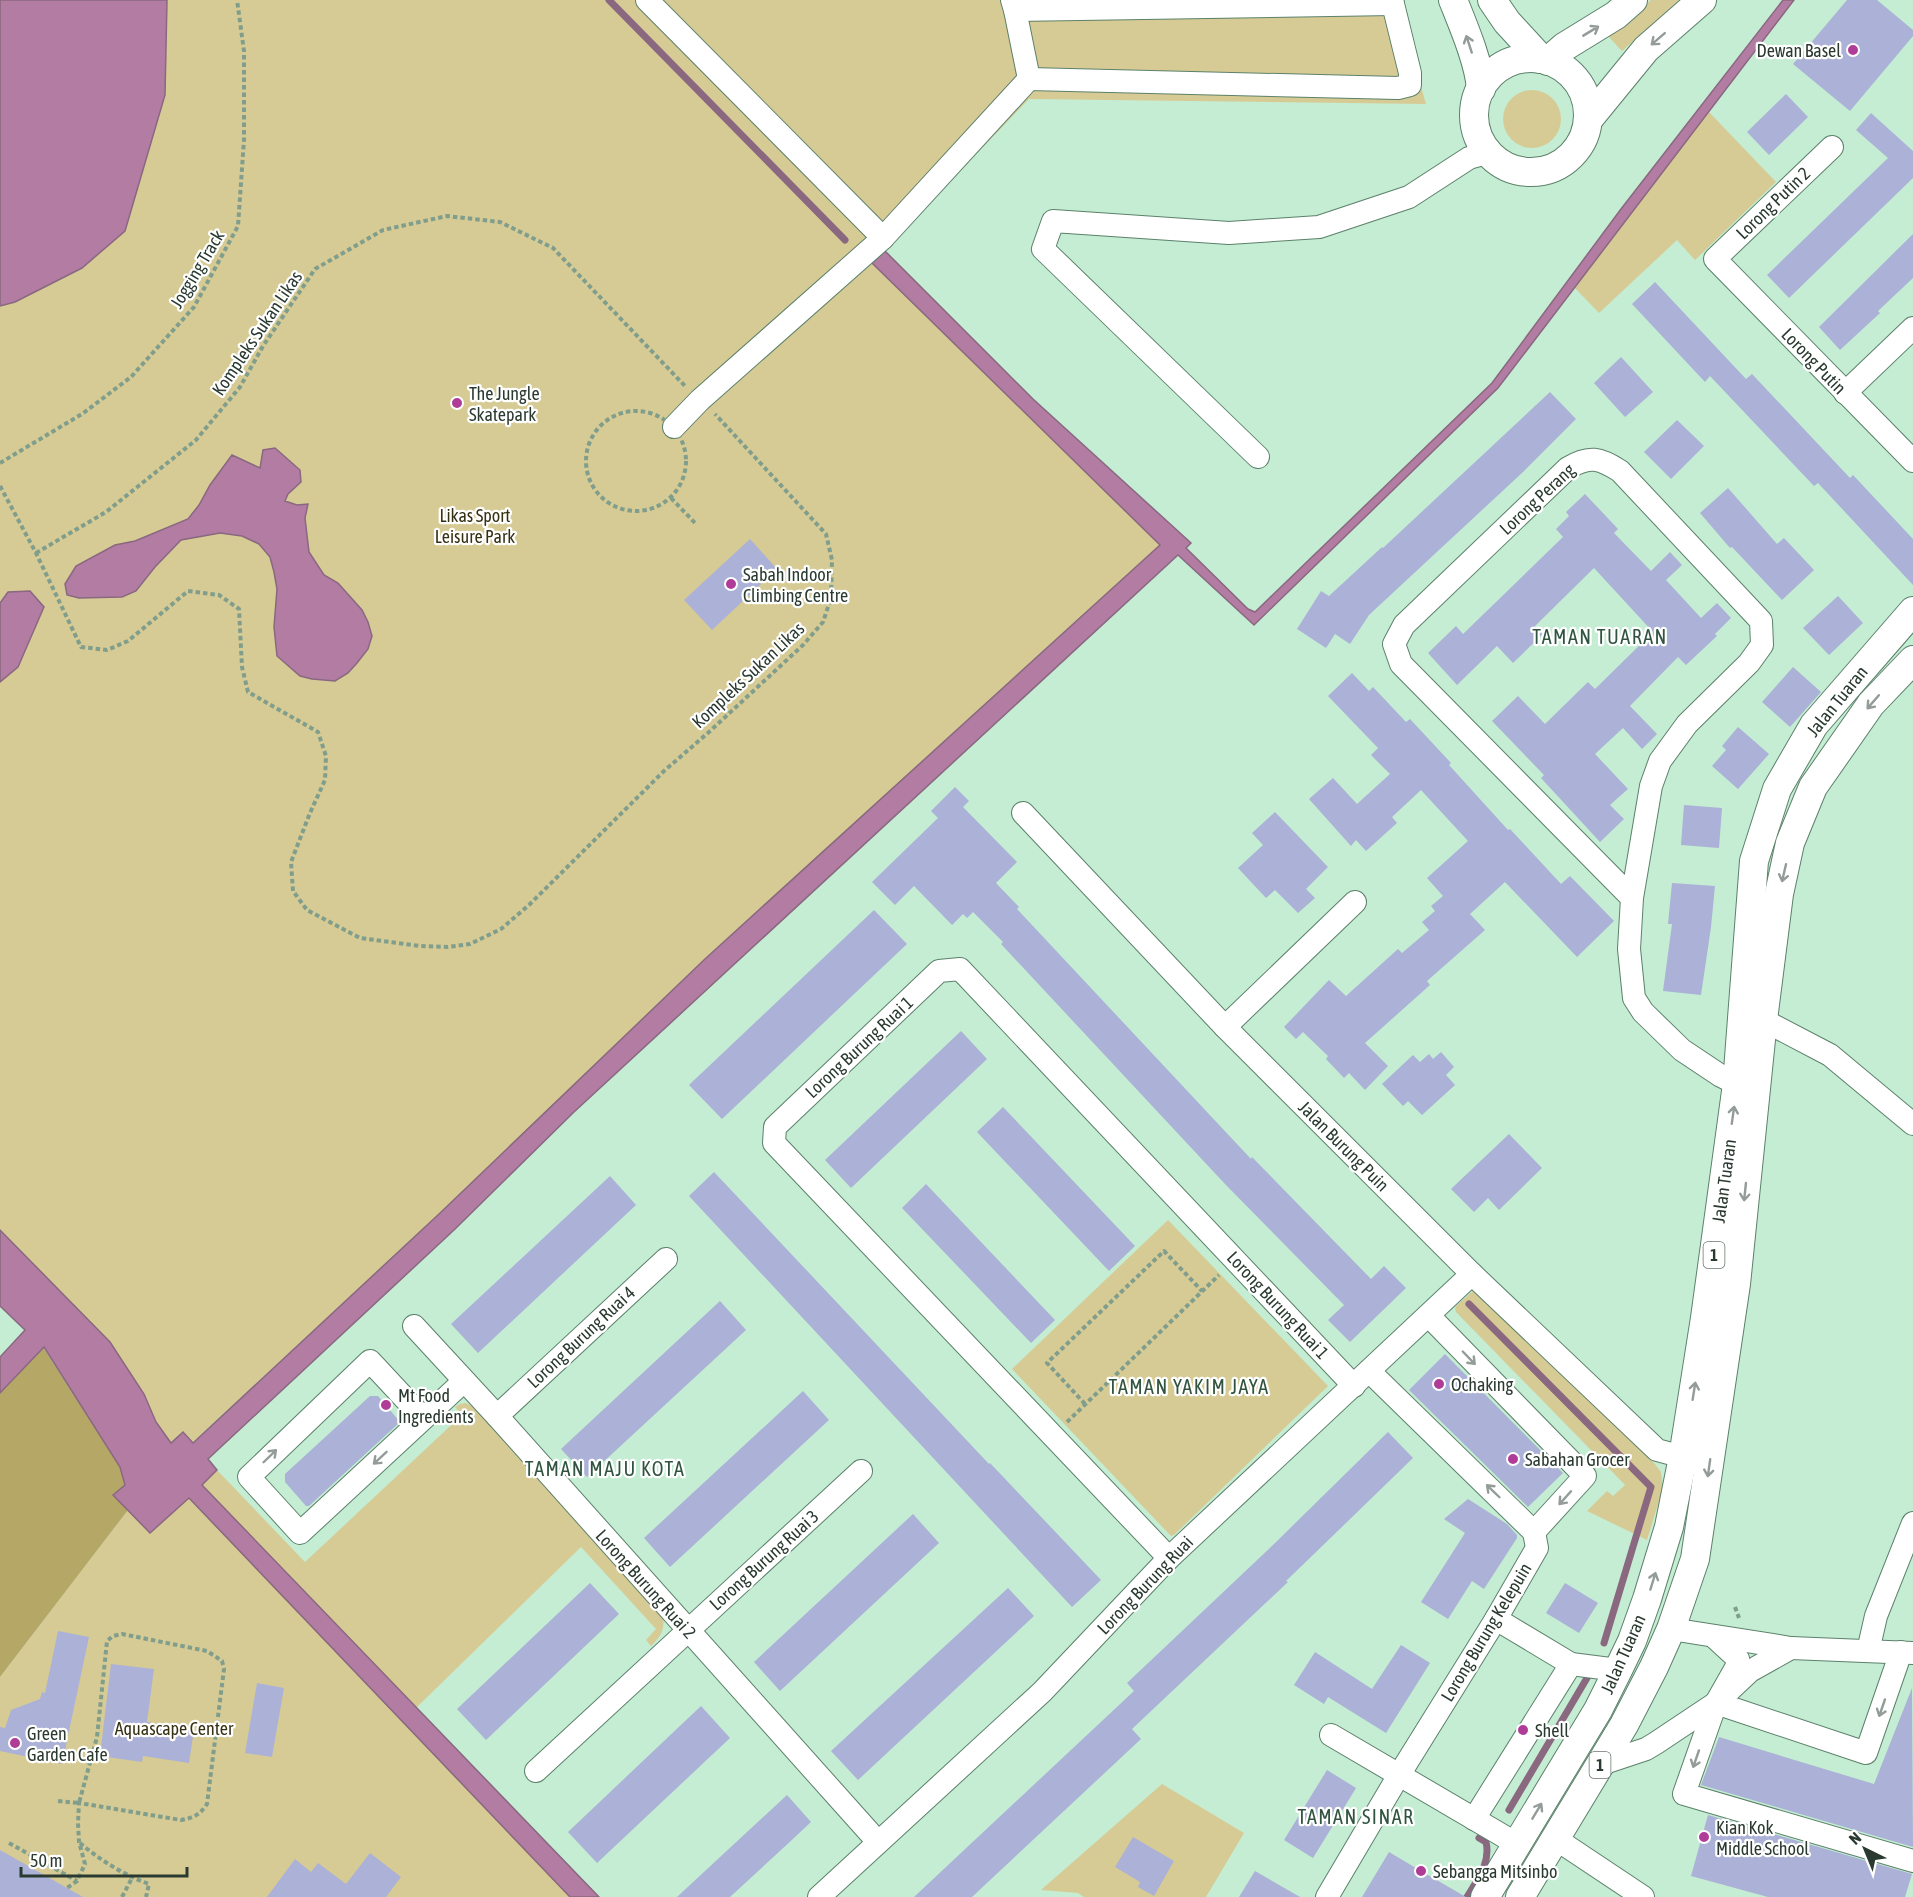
<svg xmlns="http://www.w3.org/2000/svg" width="1913" height="1897" font-family="'Asap Condensed',sans-serif">
	<rect width="100%" height="100%" fill="#c4edd3"/>
	<!-- green -->
	<g fill="#d7cb95">
		<path d="M0,0H1396L1426,104L1029,99L872,263L1160,545L705,959L439,1214L192,1443L171,1444L156,1422L144,1394L37,1268L0,1230Z"/>
		<path d="M1651,0H1679L1622,51L1608,36Z"/>
		<circle cx="1532" cy="119" r="29"/>
		<path d="M1708,111L1776,182L1695,260L1677,240L1599,313L1574,287Z"/>
		<path d="M1168,1220L1328,1386L1174,1535L1171,1536L1012,1369Z"/>
		<path d="M1473,1291L1655,1464L1661,1472L1663,1488L1647,1540L1587,1511L1607,1491L1613,1496L1625,1485L1456,1312L1455,1309L1456,1306Z"/>
		<path d="M466,1403L475,1408L663,1617C665,1631 660,1637 651,1646L646,1640L656,1629L581,1547L416,1708L202,1485L217,1470L305,1562L462,1415L455,1407L460,1404Z"/>
		<path d="M188,1497L570,1897H0V1677L128,1510L150,1533Z"/>
		<path d="M1162,1784L1244,1833L1206,1897H1084L1078,1893L1041,1890Z"/>
	</g>
	<!-- forest -->
	<path fill="#b5a766" d="M43,1347L120,1467L125,1485L114,1495L128,1510L0,1677V1393Z"/>
	<!-- water -->
	<g fill="#b27ca3" stroke="#896880" stroke-width="1.5">
		<path d="M0,0H167L165,95L125,231L82,268L15,302L0,306Z"/>
		<path d="M1783,0H1794L1498,388L1254,625L1178,555L574,1112L454,1230L208,1459L217,1470L202,1485L599,1897H570L189,1498L150,1533L113,1495L125,1485L120,1467L44,1347L0,1393V1357L25,1330L0,1306V1230L110,1342L144,1394L156,1422L171,1443L183,1432L193,1443L439,1214L705,959L1160,545L872,263L885,251L1033,399L1191,543L1186,548L1248,609L1255,612L1492,383L1621,209Z"/>
		<path d="M275,448L300,470L301,482L288,494L285,501L297,505L308,504L305,518L309,552L324,575L338,583L362,610L368,622L372,636L368,649L357,663L348,673L335,681L312,679L300,676L277,656L274,627L277,589L274,572L270,557L259,544L242,536L220,533L181,540L155,567L136,591L122,597L79,598L67,595L65,584L76,566L115,545L135,541L188,519L199,505L210,485L232,455L260,468L263,450Z"/>
		<path d="M30,591L44,607L18,667L0,682V603L8,592Z"/>
	</g>
	<g fill="none" stroke-linecap="round" stroke-linejoin="round">
		<!-- stream -->
		<g stroke="#896880" stroke-width="7">
			<path d="M609,0L845,240"/>
			<path d="M1469,1304L1651,1487L1604,1643"/>
			<path d="M1509,1810L1587,1678"/>
			<path d="M1467,1897C1477,1880 1491,1863 1486,1842L1479,1838"/>
		</g>
	</g>
	<!-- building -->
	<g fill="#abb1d7">
		<path d="M1847,0H1877L1913,30V36L1850,111L1793,64Z"/>
		<path d="M1786,94L1808,117L1769,155L1747,132Z"/>
		<path d="M1871,113L1913,151V178L1789,298L1767,275L1888,158L1856,130Z"/>
		<path d="M1913,234V278L1878,311L1880,313L1840,350L1819,327Z"/>
		<path d="M1655,282L1746,379L1752,374L1850,478L1853,475L1913,539V585L1818,483L1814,486L1710,376L1705,382L1632,304Z"/>
		<path d="M1621,357L1653,392L1625,417L1594,383Z"/>
		<path d="M1550,392L1576,419L1523,472L1369,615L1350,644L1335,634L1326,648L1297,629L1321,591L1329,596L1382,547L1383,548Z"/>
		<path d="M1677,420L1704,446L1671,479L1644,452Z"/>
		<path d="M1728,488L1777,544L1784,538L1814,570L1782,600L1732,547L1730,548L1700,513Z"/>
		<path d="M1585,494L1618,529L1614,533L1651,571L1670,552L1682,565L1666,580L1701,618L1717,603L1731,618L1715,634L1717,636L1686,665L1678,657L1630,706L1657,734L1642,749L1623,728L1595,754L1628,789L1610,805L1624,819L1600,842L1541,778L1544,775L1492,721L1518,696L1545,724L1588,682L1595,689L1653,632L1594,568L1535,626L1543,634L1513,663L1497,646L1457,685L1428,653L1456,626L1463,634L1563,537L1556,529L1569,516L1566,512Z"/>
		<path d="M750,539L777,569L712,630L684,600Z"/>
		<path d="M1838,596L1863,623L1829,655L1803,628Z"/>
		<path d="M1793,667L1821,692L1790,727L1762,702Z"/>
		<path d="M1352,673L1369,691L1373,687L1406,722L1410,719L1451,763L1449,765L1508,830L1510,829L1561,884L1570,876L1614,921L1577,957L1505,882L1470,914L1485,930L1427,981L1430,985L1365,1043L1388,1066L1365,1090L1349,1073L1344,1078L1326,1059L1328,1056L1303,1032L1296,1039L1284,1027L1329,980L1346,996L1398,949L1402,953L1429,930L1422,922L1435,911L1431,906L1443,896L1427,878L1468,841L1421,790L1392,817L1397,823L1366,851L1356,840L1351,846L1309,799L1333,778L1357,804L1390,774L1371,755L1378,748L1328,696Z"/>
		<path d="M1738,727L1769,754L1738,789L1712,766L1726,750L1722,746Z"/>
		<path d="M955,787L969,801L963,807L1017,862L996,883L1019,907L1017,909L1251,1159L1252,1157L1371,1279L1384,1266L1406,1288L1350,1342L1328,1320L1344,1305L1225,1184L1001,944L1003,942L973,912L967,918L963,914L952,925L914,886L895,905L872,882L938,818L931,811Z"/>
		<path d="M1684,805L1722,808L1719,848L1681,845Z"/>
		<path d="M1275,812L1328,867L1306,889L1315,898L1298,913L1275,890L1266,898L1238,868L1263,845L1252,833Z"/>
		<path d="M1672,883L1715,886L1711,927L1701,995L1663,991L1672,924H1668Z"/>
		<path d="M874,910L907,944L722,1119L689,1085Z"/>
		<path d="M961,1031L987,1059L851,1188L825,1160Z"/>
		<path d="M1441,1052L1454,1067L1446,1075L1455,1085L1422,1115L1408,1101L1403,1106L1382,1084L1413,1055L1420,1062L1429,1054L1433,1059Z"/>
		<path d="M1003,1107L1135,1246L1109,1271L977,1132Z"/>
		<path d="M1509,1134L1542,1168L1499,1210L1488,1198L1474,1212L1451,1189Z"/>
		<path d="M714,1172L989,1464L990,1463L1101,1580L1072,1607L689,1196Z"/>
		<path d="M610,1176L636,1205L478,1353L451,1324Z"/>
		<path d="M926,1184L1055,1320L1031,1343L902,1208Z"/>
		<path d="M720,1301L746,1330L587,1477L561,1449Z"/>
		<path d="M1445,1354L1563,1473L1528,1507L1409,1390Z"/>
		<path d="M803,1391L829,1420L670,1567L644,1538Z"/>
		<path d="M370,1396H378L400,1422L309,1506H306L285,1482V1474Z"/>
		<path d="M1388,1432L1413,1458L1315,1553L1286,1581L1288,1582L1132,1729L1141,1739L972,1897H914L1134,1691L1127,1683L1274,1544Z"/>
		<path d="M1468,1499L1507,1524L1517,1535V1538L1484,1589L1472,1581L1448,1619L1421,1602L1465,1533L1444,1519Z"/>
		<path d="M913,1514L939,1543L780,1691L754,1662Z"/>
		<path d="M590,1583L619,1614L486,1740L457,1709Z"/>
		<path d="M1565,1583L1598,1603L1579,1633L1546,1613Z"/>
		<path d="M1008,1588L1034,1616L858,1780L831,1751Z"/>
		<path d="M58,1631L89,1637L62,1764L0,1751V1727L5,1728L11,1710L40,1699L42,1692L45,1693Z"/>
		<path d="M1401,1645L1430,1663L1386,1733L1328,1697L1324,1704L1294,1685L1315,1652L1372,1689Z"/>
		<path d="M111,1664L154,1669L147,1722L194,1730L189,1763L143,1756L142,1762L100,1756Z"/>
		<path d="M257,1683L284,1688L272,1757L245,1753Z"/>
		<path d="M1912,1688L1913,1847L1701,1785L1719,1737L1874,1784Z"/>
		<path d="M701,1706L730,1738L597,1863L568,1832Z"/>
		<path d="M1327,1770L1356,1788L1313,1858L1284,1840Z"/>
		<path d="M787,1795L811,1822L794,1838L730,1897H677Z"/>
		<path d="M1708,1815L1912,1874L1905,1897H1768L1691,1876Z"/>
		<path d="M1133,1837L1174,1861L1154,1896L1138,1887L1140,1882L1115,1867Z"/>
		<path d="M0,1850L83,1897H0Z"/>
		<path d="M1389,1852L1421,1871L1466,1897H1362Z"/>
		<path d="M370,1853L401,1877L386,1897H267L295,1859L311,1872L318,1863L346,1884Z"/>
		<path d="M1255,1871L1300,1897H1239Z"/>
	</g>
	<g fill="none" stroke-linecap="round" stroke-linejoin="round">
		<defs>
			<g id="minor">
				<path d="M647,0L883,238"/>
				<path d="M1012,0L1015,10L1393,4L1391,0"/>
				<path d="M1015,10L1029,79L1398,88L1410,85V73L1393,4"/>
				<path d="M1832,147L1715,259L1913,461"/>
				<path d="M1845,393L1913,328"/>
				<path d="M674,427L700,400L883,238L1029,79"/>
				<path d="M1258,457L1043,249L1053,221L1229,233L1319,227L1409,197L1469,158L1487,153"/>
				<path d="M1023,813L1225,1027L1472,1274L1657,1450L1683,1457"/>
				<path d="M1632,898L1401,664L1394,644L1404,625L1568,468C1589,455 1600,458 1620,471L1761,621L1762,645L1749,663L1687,724L1660,761L1651,786L1632,898L1629,949L1634,998L1643,1012L1682,1050L1721,1076L1737,1084"/>
				<path d="M1763,1020L1830,1055L1913,1124"/>
				<path d="M1225,1027L1355,902"/>
				<path d="M1429,1316L1585,1476L1534,1532"/>
				<path d="M414,1326L497,1416L878,1842"/>
				<path d="M497,1416L666,1259"/>
				<path d="M423,1418L370,1361L249,1477L300,1533L464,1381"/>
				<path d="M1169,1558L774,1143L775,1127L939,971L960,969L1354,1386"/>
				<path d="M1671,1629L1791,1648L1913,1653"/>
				<path d="M1713,1636L1738,1659L1737,1666L1716,1703L1684,1794L1913,1861"/>
				<path d="M1868,1651L1876,1616L1913,1523"/>
				<path d="M1571,1664L1618,1670"/>
				<path d="M1716,1703L1866,1753L1901,1652"/>
				<path d="M1331,1735L1517,1844"/>
				<path d="M1601,1764L1646,1749L1656,1743L1716,1703L1750,1671L1791,1648"/>
				<path d="M536,1771L861,1471"/>
				<path d="M1474,1819L1571,1664L1496,1619"/>
				<path d="M1556,1839L1643,1897"/>
				<path d="M819,1897L1042,1692L1169,1558L1472,1274"/>
				<path d="M1327,1897L1399,1775L1496,1619L1537,1548L1534,1532L1369,1371"/>
			</g>
			<g id="major">
				<path d="M1453,0C1463,25 1479,62 1481,89"/>
				<path d="M1492,0L1507,22L1541,59"/>
				<circle cx="1531" cy="115" r="57"/>
				<path d="M1548,61L1564,47L1616,15L1633,0"/>
				<path d="M1588,120L1646,49L1702,0"/>
				<path d="M1485,1897L1598,1710L1618,1670L1632,1641L1647,1599L1669,1527L1683,1457L1705,1318L1737,1084L1754,861L1777,789L1814,725L1913,611"/>
				<path d="M1520,1897L1624,1725L1654,1667L1671,1629L1695,1559L1736,1284L1763,1020L1779,894L1790,843L1813,787L1871,704L1913,660"/>
			</g>
		</defs>
		<!-- minor casing -->
		<use href="#minor" stroke="#5c816a" stroke-width="24"/>
		<!-- major casing -->
		<use href="#major" stroke="#5c816a" stroke-width="30"/>
		<!-- path -->
		<g stroke="#809e8b" stroke-width="4" stroke-dasharray="4.5 3" stroke-linecap="butt">
			<circle cx="636" cy="461" r="50"/>
			<path d="M0,463L82,414L131,377L194,307L238,226L244,140V51L237,0"/>
			<path d="M0,486L36,553L81,647L107,650L128,641L188,591L219,595L239,609L242,667L248,692L318,732L326,756L325,780L310,813L291,862L293,891L307,910L360,938L420,946L448,947L470,944L501,929L529,905L664,771L709,732L803,645L823,622L831,598L832,560L826,534L715,414"/>
			<path d="M671,498L695,523"/>
			<path d="M36,553L106,512L196,440L240,387L263,346L315,269L383,230L447,216L500,222L553,248L685,386"/>
			<path d="M1085,1404L1047,1363L1164,1251L1202,1291"/>
			<path d="M1067,1422L1219,1275"/>
			<path d="M1735,1607L1739,1618"/>
			<path d="M58,1801L79,1803L97,1737L107,1641L113,1636L122,1634L207,1651L222,1661L224,1669L207,1804C200,1815 193,1818 181,1820L79,1803L78,1823L79,1842L85,1864L77,1881L67,1888"/>
			<path d="M9,1843L77,1881"/>
			<path d="M80,1843C100,1860 124,1875 149,1884L146,1897"/>
			<path d="M122,1897L132,1878"/>
		</g>
		<!-- minor -->
		<use href="#minor" stroke="#fff" stroke-width="22"/>
		<!-- major -->
		<use href="#major" stroke="#fff" stroke-width="28"/>
	</g>
	<!-- one-way arrows -->
	<defs><path id="oneway-shaft" d="M-6 0H5M1.5-3L5.5 0L1.5 3" fill="none" stroke-width="1.6" stroke-linecap="round" stroke-linejoin="round" transform="scale(1.5)"/></defs>
	<g stroke="#949c98">
		<use href="#oneway-shaft" transform="translate(1591 31) rotate(-31)"/>
		<use href="#oneway-shaft" transform="translate(1658 39) rotate(139)"/>
		<use href="#oneway-shaft" transform="translate(1469 44) rotate(-108)"/>
		<use href="#oneway-shaft" transform="translate(1873 702) rotate(131)"/>
		<use href="#oneway-shaft" transform="translate(1784 873) rotate(103)"/>
		<use href="#oneway-shaft" transform="translate(1733 1115) rotate(-82)"/>
		<use href="#oneway-shaft" transform="translate(1745 1192) rotate(96)"/>
		<use href="#oneway-shaft" transform="translate(1469 1358) rotate(46)"/>
		<use href="#oneway-shaft" transform="translate(1694 1391) rotate(-81)"/>
		<use href="#oneway-shaft" transform="translate(270 1456) rotate(-44)"/>
		<use href="#oneway-shaft" transform="translate(380 1458) rotate(137)"/>
		<use href="#oneway-shaft" transform="translate(1709 1468) rotate(98)"/>
		<use href="#oneway-shaft" transform="translate(1493 1491) rotate(-136)"/>
		<use href="#oneway-shaft" transform="translate(1565 1498) rotate(132)"/>
		<use href="#oneway-shaft" transform="translate(1653 1581) rotate(-73)"/>
		<use href="#oneway-shaft" transform="translate(1882 1708) rotate(109)"/>
		<use href="#oneway-shaft" transform="translate(1696 1759) rotate(109)"/>
		<use href="#oneway-shaft" transform="translate(1537 1811) rotate(-59)"/>
	</g>
	<!-- markers -->
	<g fill="#af3d97" stroke="#fff" stroke-width="2">
		<circle cx="1853" cy="50" r="6"/>
		<circle cx="457" cy="403" r="6"/>
		<circle cx="731" cy="584" r="6"/>
		<circle cx="1439" cy="1384" r="6"/>
		<circle cx="386" cy="1405" r="6"/>
		<circle cx="1513" cy="1459" r="6"/>
		<circle cx="1523" cy="1730" r="6"/>
		<circle cx="15" cy="1743" r="6"/>
		<circle cx="1704" cy="1837" r="6"/>
		<circle cx="1421" cy="1871" r="6"/>
	</g>
	<g text-anchor="middle" dominant-baseline="central" stroke-width="4.5" stroke-linejoin="round" paint-order="stroke">
		<!-- shield labels -->
		<g fill="#fff" stroke="#6a756e" stroke-width="1.5">
			<rect x="1703.5" y="1242" width="21" height="26" rx="4.5"/>
			<rect x="1589.5" y="1752" width="21" height="26" rx="4.5"/>
		</g>
		<g font-size="16" font-weight="bold" fill="#2a3a30">
			<text x="1714" y="1255">1</text>
			<text x="1600" y="1765">1</text>
		</g>
		<!-- poi labels -->
		<g font-size="18" fill="#2a3a30" stroke="#fff" text-anchor="start">
			<text x="1841" y="50" text-anchor="end">Dewan Basel</text>
			<text x="469" y="393">The Jungle<tspan x="469" dy="21">Skatepark</tspan></text>
			<text x="743" y="574">Sabah Indoor<tspan x="743" dy="21">Climbing Centre</tspan></text>
			<text x="1451" y="1384">Ochaking</text>
			<text x="398" y="1395">Mt Food<tspan x="398" dy="21">Ingredients</tspan></text>
			<text x="1525" y="1459">Sabahan Grocer</text>
			<text x="1535" y="1730">Shell</text>
			<text x="27" y="1733">Green<tspan x="27" dy="21">Garden Cafe</tspan></text>
			<text x="1716" y="1827">Kian Kok<tspan x="1716" dy="21">Middle School</tspan></text>
			<text x="1433" y="1871">Sebangga Mitsinbo</text>
		</g>
		<!-- street labels -->
		<g font-size="18" fill="#2a3a30" stroke="#fff">
			<text transform="translate(1773 203) rotate(-44)">Lorong Putin 2</text>
			<text transform="translate(197 269) rotate(-59)">Jogging Track</text>
			<text transform="translate(257 333) rotate(-56)">Kompleks Sukan Likas</text>
			<text transform="translate(1814 361) rotate(46)">Lorong Putin</text>
			<text transform="translate(1537 499) rotate(-43)">Lorong Perang</text>
			<text transform="translate(748 675) rotate(-43)">Kompleks Sukan Likas</text>
			<text transform="translate(1837 701) rotate(-51)">Jalan Tuaran</text>
			<text transform="translate(859 1047) rotate(-43)">Lorong Burung Ruai 1</text>
			<text transform="translate(1344 1146) rotate(45)">Jalan Burung Puin</text>
			<text transform="translate(1724 1181) rotate(-82)">Jalan Tuaran</text>
			<text transform="translate(1278 1305) rotate(47)">Lorong Burung Ruai 1</text>
			<text transform="translate(581 1337) rotate(-43)">Lorong Burung Ruai 4</text>
			<text transform="translate(764 1560) rotate(-42)">Lorong Burung Ruai 3</text>
			<text transform="translate(646 1584) rotate(48)">Lorong Burung Ruai 2</text>
			<text transform="translate(1145 1585) rotate(-46)">Lorong Burung Ruai</text>
			<text transform="translate(1486 1632) rotate(-59)">Lorong Burung Kelepuin</text>
			<text transform="translate(1623 1654) rotate(-66)">Jalan Tuaran</text>
		</g>
		<!-- park labels -->
		<g font-size="18" fill="#363012" stroke="#fff">
			<text x="475" y="515">Likas Sport<tspan x="475" dy="21">Leisure Park</tspan></text>
			<text x="174" y="1728">Aquascape Center</text>
		</g>
		<!-- neighbourhood labels -->
		<g font-size="20" letter-spacing="1.5" fill="#30543f" stroke="#fff">
			<text x="1600" y="636">TAMAN TUARAN</text>
			<text x="1189" y="1386">TAMAN YAKIM JAYA</text>
			<text x="605" y="1468">TAMAN MAJU KOTA</text>
			<text x="1356" y="1816">TAMAN SINAR</text>
		</g>
	</g>
	<!-- north arrow -->
	<g transform="translate(1865 1849) rotate(317)" stroke="#ffffff" stroke-width="4.5" paint-order="stroke">
	<path d="M0-4.5L10 22L0 15L-10 22Z" fill="#2a3a30"/>
	<text y="-9" font-size="16" font-weight="bold" text-anchor="middle" fill="#2a3a30">N</text>
	</g>
	<!-- scale -->
	<path d="M21 1867v9h166v-9" fill="none" stroke="#2a3a30" stroke-width="3"/>
	<text x="30" y="1867" font-size="18" fill="#2a3a30" stroke="#ffffff" stroke-width="4.5" paint-order="stroke">50 m</text>
</svg>
